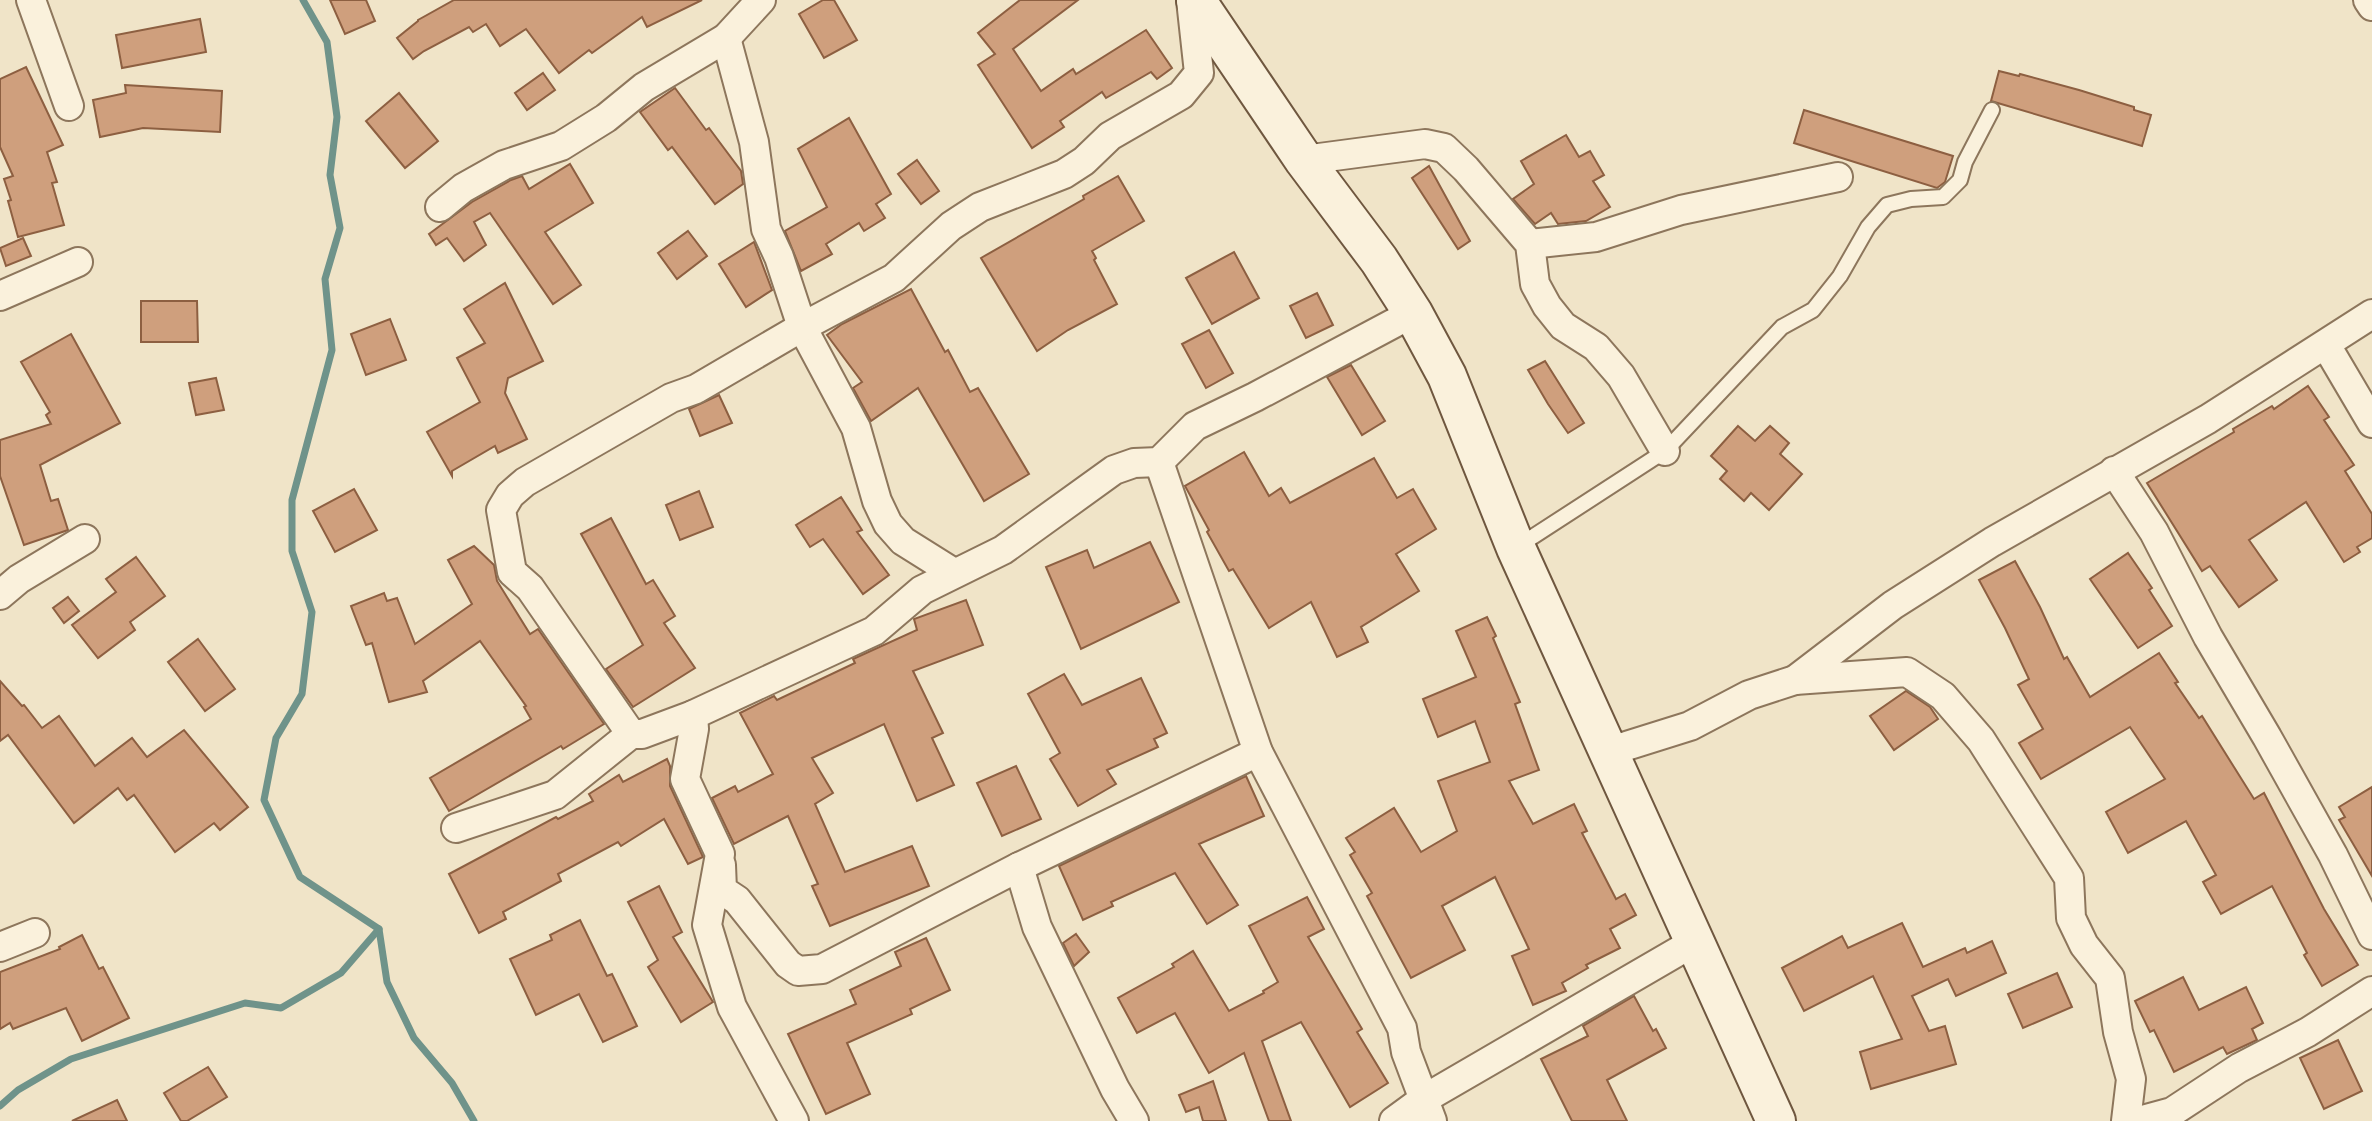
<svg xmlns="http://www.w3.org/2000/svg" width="2372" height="1121" font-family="Bitter,serif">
	<rect width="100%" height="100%" fill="#f0e4c8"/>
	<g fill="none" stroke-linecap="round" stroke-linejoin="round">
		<!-- stream -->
		<g stroke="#6f938a" stroke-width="7">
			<path d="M303,0L327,42L337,117L330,175L340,228L325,279L332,350L292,500V551L312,612L302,694L276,738L264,800L300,877L379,929L387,982L414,1038L452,1083L474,1121"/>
			<path d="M0,1106L18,1090L71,1059L245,1003L281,1008L341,973L379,929"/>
		</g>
	</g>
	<!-- building -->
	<g fill="#cf9f7d" stroke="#8d5f41" stroke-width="2">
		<path d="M330,0H366L375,21L345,34Z"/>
		<path d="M454,0H702L647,27L642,17L592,53L589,50L559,73L526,29L500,46L486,24L473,32L469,27L424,51L413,59L397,38L418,21V20Z"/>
		<path d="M823,0H834L857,40L824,58L799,14Z"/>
		<path d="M1020,0H1078L1013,49L1041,91L1073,69L1076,74L1146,30L1172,68L1157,79L1151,72L1106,98L1102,92L1060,121L1064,127L1032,148L978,65L995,54L978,33Z"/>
		<path d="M200,19L206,52L122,68L116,35Z"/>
		<path d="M26,67L63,145L47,152L57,182L52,183L64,225L18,237L8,201L11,200L4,179L13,176L0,147V79Z"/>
		<path d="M1999,71L2019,76L2020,74L2079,90L2134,107V110L2151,115L2142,146L1991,101Z"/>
		<path d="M543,73L555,90L527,110L515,93Z"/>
		<path d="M125,85L222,91L220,132L143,128L100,137L93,100L126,93Z"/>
		<path d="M675,88L706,130L709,128L741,171L743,184L715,204L672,147L668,150L640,112Z"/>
		<path d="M399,93L438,141L405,168L366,121Z"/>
		<path d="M1804,110L1953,156L1945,182L1937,188L1794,143Z"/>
		<path d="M849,118L891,194L876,204L885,218L864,231L859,223L826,244L832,254L801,271L785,231L827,207L798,149Z"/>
		<path d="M1566,135L1579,157L1590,151L1604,175L1593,181L1610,207L1586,221L1558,224L1551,213L1535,224L1513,199L1534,184L1521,161Z"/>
		<path d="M917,160L939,191L921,204L898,174Z"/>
		<path d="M570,164L593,203L545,232L581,285L553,304L490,213L474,222L486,245L464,261L447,238L436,245L429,234L472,202L511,180L522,176L529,189Z"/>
		<path d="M1429,166L1470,241L1458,249L1412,178Z"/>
		<path d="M1118,176L1144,221L1092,251L1096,258L1094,260L1117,304L1068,330L1037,351L981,258L1084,199L1083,196Z"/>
		<path d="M688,231L707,256L677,279L658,253Z"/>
		<path d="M23,238L31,256L6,266L0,248Z"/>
		<path d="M754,242L772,290L746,307L719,264Z"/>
		<path d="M1234,252L1259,298L1212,324L1186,278Z"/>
		<path d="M505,283L543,361L508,378L505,393L527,439L498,453L495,446L452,471V476L427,432L480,402L457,358L485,343L464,309Z"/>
		<path d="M911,289L945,352L948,350L970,392L978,388L1029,474L984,501L918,388L871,421L853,388L862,382L827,335L842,324Z"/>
		<path d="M1317,293L1333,325L1306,338L1290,306Z"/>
		<path d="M141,301H197L198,342H141Z"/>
		<path d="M390,319L406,360L366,375L351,334Z"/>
		<path d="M1209,330L1233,373L1206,388L1182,344Z"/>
		<path d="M71,334L120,423L40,465L51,501L58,499L68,530L24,545L0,476V440L51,424L46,415L50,412L21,362Z"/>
		<path d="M1545,361L1584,423L1568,433L1548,404L1528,370Z"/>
		<path d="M1351,365L1385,421L1362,435L1327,377Z"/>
		<path d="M216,378L224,410L196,415L189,383Z"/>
		<path d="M2308,386L2329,417L2324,420L2354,465L2345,471L2372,514V538L2357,547L2360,552L2344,562L2306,502L2249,540L2277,580L2239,607L2210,566L2202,571L2147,483L2234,432L2233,429L2272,406L2274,409Z"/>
		<path d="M719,395L732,423L700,436L689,409Z"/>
		<path d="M1738,426L1755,441L1770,426L1789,443L1780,454L1802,474L1769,510L1751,493L1744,501L1720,479L1727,471L1711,456Z"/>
		<path d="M1244,452L1269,496L1281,488L1290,503L1374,458L1397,498L1413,489L1436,529L1396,554L1419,591L1361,627L1368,642L1337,657L1311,602L1269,628L1233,569L1229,571L1207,532L1209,530L1185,486Z"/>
		<path d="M354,489L377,530L335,552L313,511Z"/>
		<path d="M699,491L713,527L680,540L666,505Z"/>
		<path d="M841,497L862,530L857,532L889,575L863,594L823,539L810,547L796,525Z"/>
		<path d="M611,518L646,584L653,580L675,616L664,623L695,668L633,707L606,669L643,645L581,534Z"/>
		<path d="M1150,542L1179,602L1081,649L1046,567L1087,550L1094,568Z"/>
		<path d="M474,546L494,565L497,581L530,634L538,629L604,724L563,749L561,746L449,811L430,778L531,719L524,707L526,706L480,641L423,681L427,692L389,702L372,643L366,645L351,606L384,593L387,601L397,598L415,644L472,604L448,560Z"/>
		<path d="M2128,553L2152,588L2149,590L2172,626L2138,648L2090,579Z"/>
		<path d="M136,557L165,596L130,622L135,630L98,658L72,625L116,592L106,579Z"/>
		<path d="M2015,561L2040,607L2064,659L2067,657L2090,697L2159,653L2178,682L2175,683L2199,718L2202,716L2254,799L2264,793L2324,909L2358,965L2322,986L2304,955L2307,953L2272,886L2221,914L2203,882L2216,875L2186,821L2128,853L2106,812L2165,779L2130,727L2041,779L2019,743L2043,729L2018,685L2029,679L2005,628L1979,580Z"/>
		<path d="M68,597L79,611L64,623L53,608Z"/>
		<path d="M966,600L983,645L913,671L943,733L932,738L954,785L917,801L884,724L812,758L833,793L815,804L845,872L912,846L929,886L830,926L812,886L818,884L788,816L734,844L712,798L735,786L738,792L773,774L740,713L774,696L777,700L855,663L853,659L917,630L914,619Z"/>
		<path d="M1487,617L1496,636L1493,638L1520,702L1515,704L1539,770L1509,781L1533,824L1574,804L1587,831L1582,833L1616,899L1625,894L1636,915L1610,929L1620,948L1586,965L1588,968L1562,983L1566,991L1533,1005L1512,956L1529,949L1495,877L1442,906L1465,950L1411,978L1367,896L1372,893L1350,855L1355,852L1346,838L1394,808L1421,852L1457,831L1438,781L1490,762L1475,721L1438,737L1423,699L1476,677L1456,631Z"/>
		<path d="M198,639L235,689L205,711L168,662Z"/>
		<path d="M1064,674L1082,705L1141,678L1167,733L1154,739L1158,747L1107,770L1116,784L1078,806L1050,759L1060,753L1028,694Z"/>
		<path d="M0,681L22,706L24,705L42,728L59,716L95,766L132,738L147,757L184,730L248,807L220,830L214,823L175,852L134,795L127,800L118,788L74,823L8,735L0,741Z"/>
		<path d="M1906,691L1930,707L1938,719L1894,750L1870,716Z"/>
		<path d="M667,759L670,766V786L703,857L688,864L664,819L621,846L618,842L558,874L561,881L503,912L506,919L479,933L449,874L556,817L558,819L593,801L589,794L619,775L623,782Z"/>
		<path d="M1016,766L1041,819L1002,836L977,783Z"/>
		<path d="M1246,776L1264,816L1199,844L1238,905L1207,924L1175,873L1111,902L1113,906L1083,920L1059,866Z"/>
		<path d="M2372,787V876L2339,820L2345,817L2339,807Z"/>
		<path d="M659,886L682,932L673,937L713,1002L681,1022L648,967L658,960L628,902Z"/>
		<path d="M1307,897L1324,929L1308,937L1362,1029L1357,1032L1388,1083L1350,1107L1301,1022L1262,1041L1291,1121H1269L1244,1053L1209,1073L1175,1013L1137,1033L1118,998L1174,967L1172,964L1193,951L1229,1011L1264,993L1263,991L1278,982L1249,926Z"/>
		<path d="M580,920L607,976L612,974L637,1026L603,1042L579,994L536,1015L510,959L552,940L550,935Z"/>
		<path d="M1902,923L1923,967L1965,948L1967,953L1992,941L2006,973L1956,996L1948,979L1912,996L1929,1031L1945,1026L1956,1064L1871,1089L1860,1052L1902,1039L1873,976L1804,1011L1782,968L1842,936L1848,948Z"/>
		<path d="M1076,934L1089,952L1074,966L1063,943Z"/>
		<path d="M82,935L99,969L103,967L129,1018L82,1041L66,1008L13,1029L10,1023L0,1029V972L60,949L59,947Z"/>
		<path d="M926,938L950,990L910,1009L912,1014L847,1043L870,1094L826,1114L788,1034L856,1004L850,990L901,966L895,952Z"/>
		<path d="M2057,973L2072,1007L2023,1028L2008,994Z"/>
		<path d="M2183,977L2199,1010L2246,987L2263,1023L2252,1029L2257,1040L2227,1054L2223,1047L2174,1072L2154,1030L2150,1032L2135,1001Z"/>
		<path d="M1634,996L1653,1031L1656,1029L1666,1048L1607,1080L1627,1121H1572L1541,1059L1588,1036L1583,1026Z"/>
		<path d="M2338,1040L2362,1091L2324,1109L2300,1058Z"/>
		<path d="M208,1067L227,1097L187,1121H181L164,1093Z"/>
		<path d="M1213,1081L1226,1121H1203L1199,1107L1186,1112L1179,1095Z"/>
		<path d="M117,1100L127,1121H72Z"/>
	</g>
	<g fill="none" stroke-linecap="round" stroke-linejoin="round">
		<defs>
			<path id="service" d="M1517,547L1665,451L1782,327L1813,310L1840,276L1868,227L1887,205L1911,199L1943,197L1960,180L1965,162L1992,110"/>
			<g id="minor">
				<path d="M31,0L69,106"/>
				<path d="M2368,0L2372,6"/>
				<path d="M726,38L754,142L766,229L779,257L802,327L856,428L877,501L888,524L903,541L954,573"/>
				<path d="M1304,160L1425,144L1444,148L1466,169L1530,244L1535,284L1547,306L1563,326L1596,347L1621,376L1665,451"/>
				<path d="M440,207L463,188L504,165L561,146L606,118L644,87L726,38L761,0"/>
				<path d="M1530,244L1596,237L1681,210L1838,177"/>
				<path d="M0,296L78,262"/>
				<path d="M2326,345L2372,423"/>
				<path d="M1159,462L1258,752L1402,1028L1406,1052L1432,1121"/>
				<path d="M2114,471L2154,532L2208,637L2267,737L2333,855L2372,935"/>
				<path d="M0,595L19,579L85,539"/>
				<path d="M1795,680L1907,672L1943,696L1981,740L2069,878L2071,918L2084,945L2110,978L2118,1032L2131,1079L2126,1121"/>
				<path d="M693,715L642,734H631L530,588L512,572L501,510L510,495L525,482L671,398L696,389L802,327L894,278L951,226L980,207L1064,174L1084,161L1110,136L1181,95L1199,73L1191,0"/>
				<path d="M1607,752L1690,726L1749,695L1795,680L1893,605L1992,542L2208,419L2372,314"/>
				<path d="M456,828L555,795L631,734"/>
				<path d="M721,865L722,890L737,900L788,964L798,971L822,969L1019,867L1258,752"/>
				<path d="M1019,867L1037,927L1115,1089L1134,1121"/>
				<path d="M0,947L35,933"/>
				<path d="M794,1121L732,1007L707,925L720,854L685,779L694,729L693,715L874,631L922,590L1003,550L1114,470L1134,463L1159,462L1195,426L1255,397L1413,313"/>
				<path d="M1394,1121L1424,1099L1696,941"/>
				<path d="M2139,1121L2172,1112L2239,1068L2308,1032L2372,991"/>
			</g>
			<path id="secondary" d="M1196,0L1304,160L1379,260L1413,313L1447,376L1516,548L1776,1121"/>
		</defs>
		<!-- service casing -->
		<use href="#service" stroke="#8d765c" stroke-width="18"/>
		<!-- minor casing -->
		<use href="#minor" stroke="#8d765c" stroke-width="32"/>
		<!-- secondary casing -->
		<use href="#secondary" stroke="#6f573f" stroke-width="42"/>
		<!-- service -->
		<use href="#service" stroke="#faf1dc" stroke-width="14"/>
		<!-- minor -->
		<use href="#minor" stroke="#faf1dc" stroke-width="28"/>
		<!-- secondary -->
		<use href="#secondary" stroke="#faf1dc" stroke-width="38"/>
	</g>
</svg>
